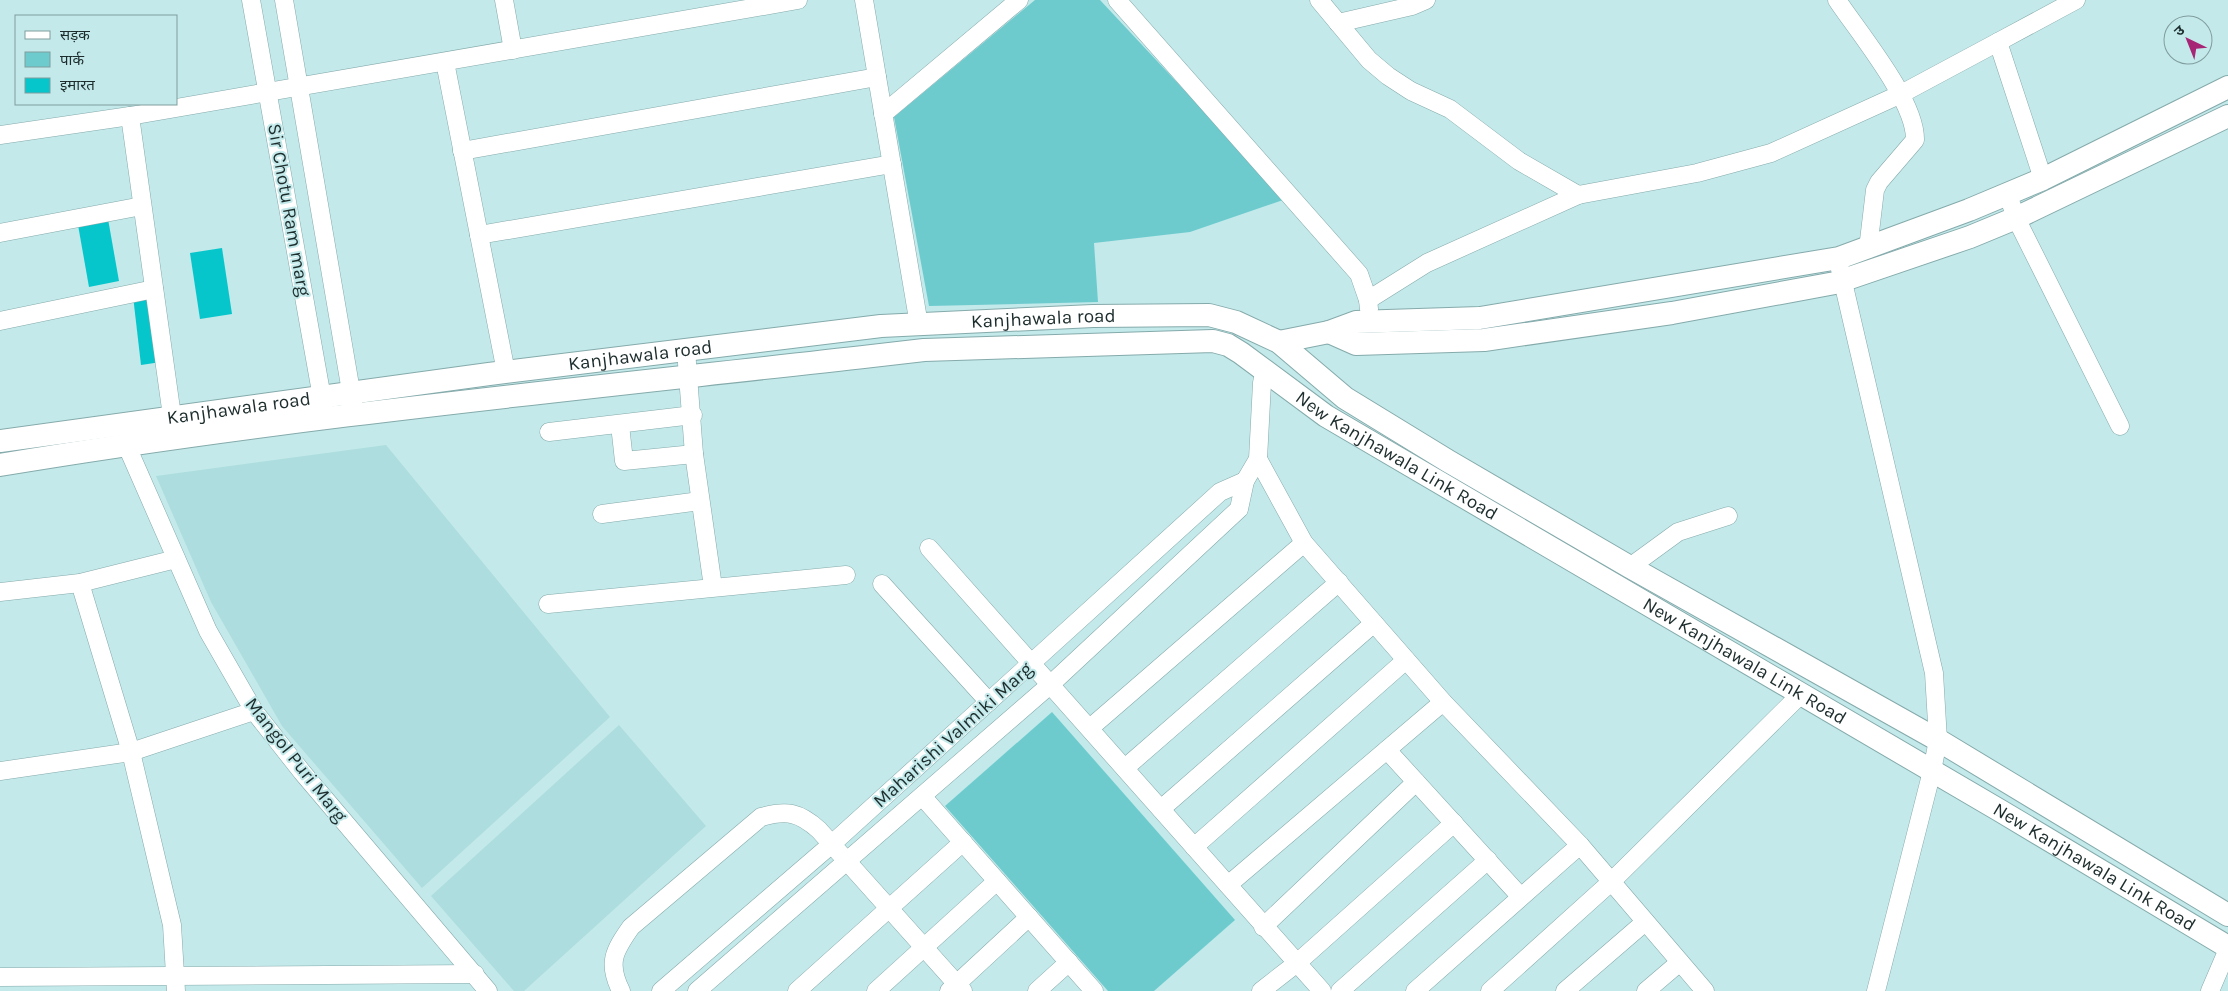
<svg xmlns="http://www.w3.org/2000/svg" width="2228" height="991" font-family="Karla,'Noto Sans Devanagari',sans-serif">
	<rect width="100%" height="100%" fill="#c3e9ea"/>
	<!-- built -->
	<g fill="#adddde">
		<path d="M386,445L610,717L422,888L282,726L211,602L156,476Z"/>
		<path d="M619,725L706,826L524,991H514L431,896Z"/>
	</g>
	<!-- green -->
	<g fill="#6dcbce">
		<path d="M1035,0H1100L1286,199L1190,232L1094,243L1098,302L929,306L894,117Z"/>
		<path d="M1052,712L1235,920L1154,991H1108L945,806Z"/>
	</g>
	<!-- building -->
	<g fill="#07c6cb">
		<path d="M108,219L119,281L89,287L78,225Z"/>
		<path d="M222,248L232,314L200,319L190,253Z"/>
		<path d="M153,293L161,362L141,365L133,296Z"/>
	</g>
	<g fill="none" stroke-linecap="round" stroke-linejoin="round">
		<defs>
			<g id="minor">
				<path d="M251,0L324,409"/>
				<path d="M284,0L353,403"/>
				<path d="M504,0L513,50"/>
				<path d="M864,0L919,325"/>
				<path d="M1117,0L1359,274L1368,300L1369,309"/>
				<path d="M1319,0L1369,60L1388,76L1411,91L1450,109L1519,161L1578,195L1427,263L1368,300"/>
				<path d="M1837,0C1859,33 1916,101 1915,140L1879,182L1875,190L1868,249"/>
				<path d="M1338,23L1412,6L1426,0"/>
				<path d="M445,62L506,372"/>
				<path d="M883,114L1019,0"/>
				<path d="M130,116L172,416"/>
				<path d="M0,135L130,116L798,0"/>
				<path d="M462,151L877,77"/>
				<path d="M2043,179L1998,42L2076,0"/>
				<path d="M1578,195L1697,173L1771,153L1901,94L1998,42"/>
				<path d="M2008,195L2016,218L2120,426"/>
				<path d="M0,233L142,206"/>
				<path d="M479,235L892,164"/>
				<path d="M1840,269L1934,673L1938,740L1932,771L1876,991"/>
				<path d="M0,321L154,289"/>
				<path d="M686,350L694,454L713,587"/>
				<path d="M620,425L624,461L694,454"/>
				<path d="M549,432L693,415"/>
				<path d="M126,444L208,631L254,711L302,772L488,991"/>
				<path d="M1258,459L1304,543L1443,702L1580,845L1705,991"/>
				<path d="M602,514L700,501"/>
				<path d="M929,548L1322,991"/>
				<path d="M1630,567L1678,532L1728,516"/>
				<path d="M80,583L131,752L172,925L176,991"/>
				<path d="M882,584L989,702"/>
				<path d="M0,592L80,583L176,559"/>
				<path d="M548,604L846,575"/>
				<path d="M1090,728L1304,543"/>
				<path d="M1387,750L1520,896"/>
				<path d="M1125,768L1339,582"/>
				<path d="M0,771L131,752L254,711"/>
				<path d="M922,796L1094,991"/>
				<path d="M1161,809L1374,623"/>
				<path d="M1194,847L1406,660"/>
				<path d="M1228,885L1443,702"/>
				<path d="M1263,927L1416,782"/>
				<path d="M0,977L475,974"/>
				<path d="M621,991C607,963 614,951 631,927L761,817C787,810 799,812 819,830L963,991"/>
				<path d="M661,991L833,843L1220,492L1245,481"/>
				<path d="M697,991L1051,684L1239,509L1245,481L1258,459L1262,383L1265,369"/>
				<path d="M797,991L963,842"/>
				<path d="M876,991L997,881"/>
				<path d="M949,991L1029,917"/>
				<path d="M1037,991L1069,962"/>
				<path d="M1261,991L1297,963L1454,823"/>
				<path d="M1340,991L1488,860"/>
				<path d="M1415,991L1580,845"/>
				<path d="M1490,991L1611,882L1801,694"/>
				<path d="M1565,991L1645,922"/>
				<path d="M1646,991L1680,962"/>
				<path d="M2210,991L2228,949"/>
			</g>
			<g id="major">
				<path d="M1329,332L1356,344L1484,340L1672,313L1835,283L1970,237L2016,218L2228,116"/>
				<path d="M1279,342L1329,332L1356,322L1480,318L1839,258L1969,210L2043,179L2228,87"/>
				<path id="s1" d="M0,441L489,374L881,326L1093,316L1209,315L1236,322L1279,342L1345,398L1448,461L1630,567L1938,740L2228,915"/>
				<path id="s2" d="M0,465C289,417 581,389 872,356L924,350L1213,341L1228,345L1241,353L1326,416L1999,810L2228,947"/>
			</g>
		</defs>
		<!-- minor casing -->
		<use href="#minor" stroke="#85aaab" stroke-width="19"/>
		<!-- major casing -->
		<use href="#major" stroke="#85aaab" stroke-width="24"/>
		<!-- minor -->
		<use href="#minor" stroke="#fff" stroke-width="18"/>
		<!-- major -->
		<use href="#major" stroke="#fff" stroke-width="22"/>
	</g>
	<g text-anchor="middle" dominant-baseline="central" stroke-width="4" stroke-linejoin="round" paint-order="stroke">
		<!-- street labels -->
		<g font-size="19" fill="#1d2c2c" stroke="#c3e9ea">
			<text transform="translate(289 210) rotate(80)">Sir Chotu Ram marg</text>
			<text stroke="none"><textPath href="#s1" startOffset="1051">Kanjhawala road</textPath></text>
			<text stroke="none"><textPath href="#s1" startOffset="646">Kanjhawala road</textPath></text>
			<text stroke="none"><textPath href="#s1" startOffset="241">Kanjhawala road</textPath></text>
			<text stroke="none"><textPath href="#s2" startOffset="1438">New Kanjhawala Link Road</textPath></text>
			<text stroke="none"><textPath href="#s2" startOffset="1842">New Kanjhawala Link Road</textPath></text>
			<text transform="translate(953 735) rotate(-42)">Maharishi Valmiki Marg</text>
			<text transform="translate(296 760) rotate(52)">Mangol Puri Marg</text>
			<text stroke="none"><textPath href="#s2" startOffset="2248">New Kanjhawala Link Road</textPath></text>
		</g>
	</g>
	<!-- legend -->
	<rect x="15" y="15" width="162" height="90" fill="#c3e9ea" stroke="#819d9e"/>
	<rect x="25" y="31" width="25" height="8" fill="#ffffff" stroke="#819d9e"/>
	<text x="60" y="40" font-size="15" fill="#1d2c2c">सड़क</text>
	<rect x="25" y="52" width="25" height="15" fill="#6dcbce" stroke="#819d9e"/>
	<text x="60" y="65" font-size="15" fill="#1d2c2c">पार्क</text>
	<rect x="25" y="78" width="25" height="15" fill="#07c6cb" stroke="#819d9e"/>
	<text x="60" y="90" font-size="15" fill="#1d2c2c">इमारत</text>
	<!-- north arrow -->
	<g transform="translate(2188 40) rotate(317)"><circle r="24" fill="#c3e9ea" stroke="#819d9e"/>
	<path d="M0-4L9 19L0 12L-9 19Z" fill="#a62574"/>
	<text y="-8" font-size="14" font-weight="bold" text-anchor="middle" fill="#1d2c2c">उ</text>
	</g>
</svg>
